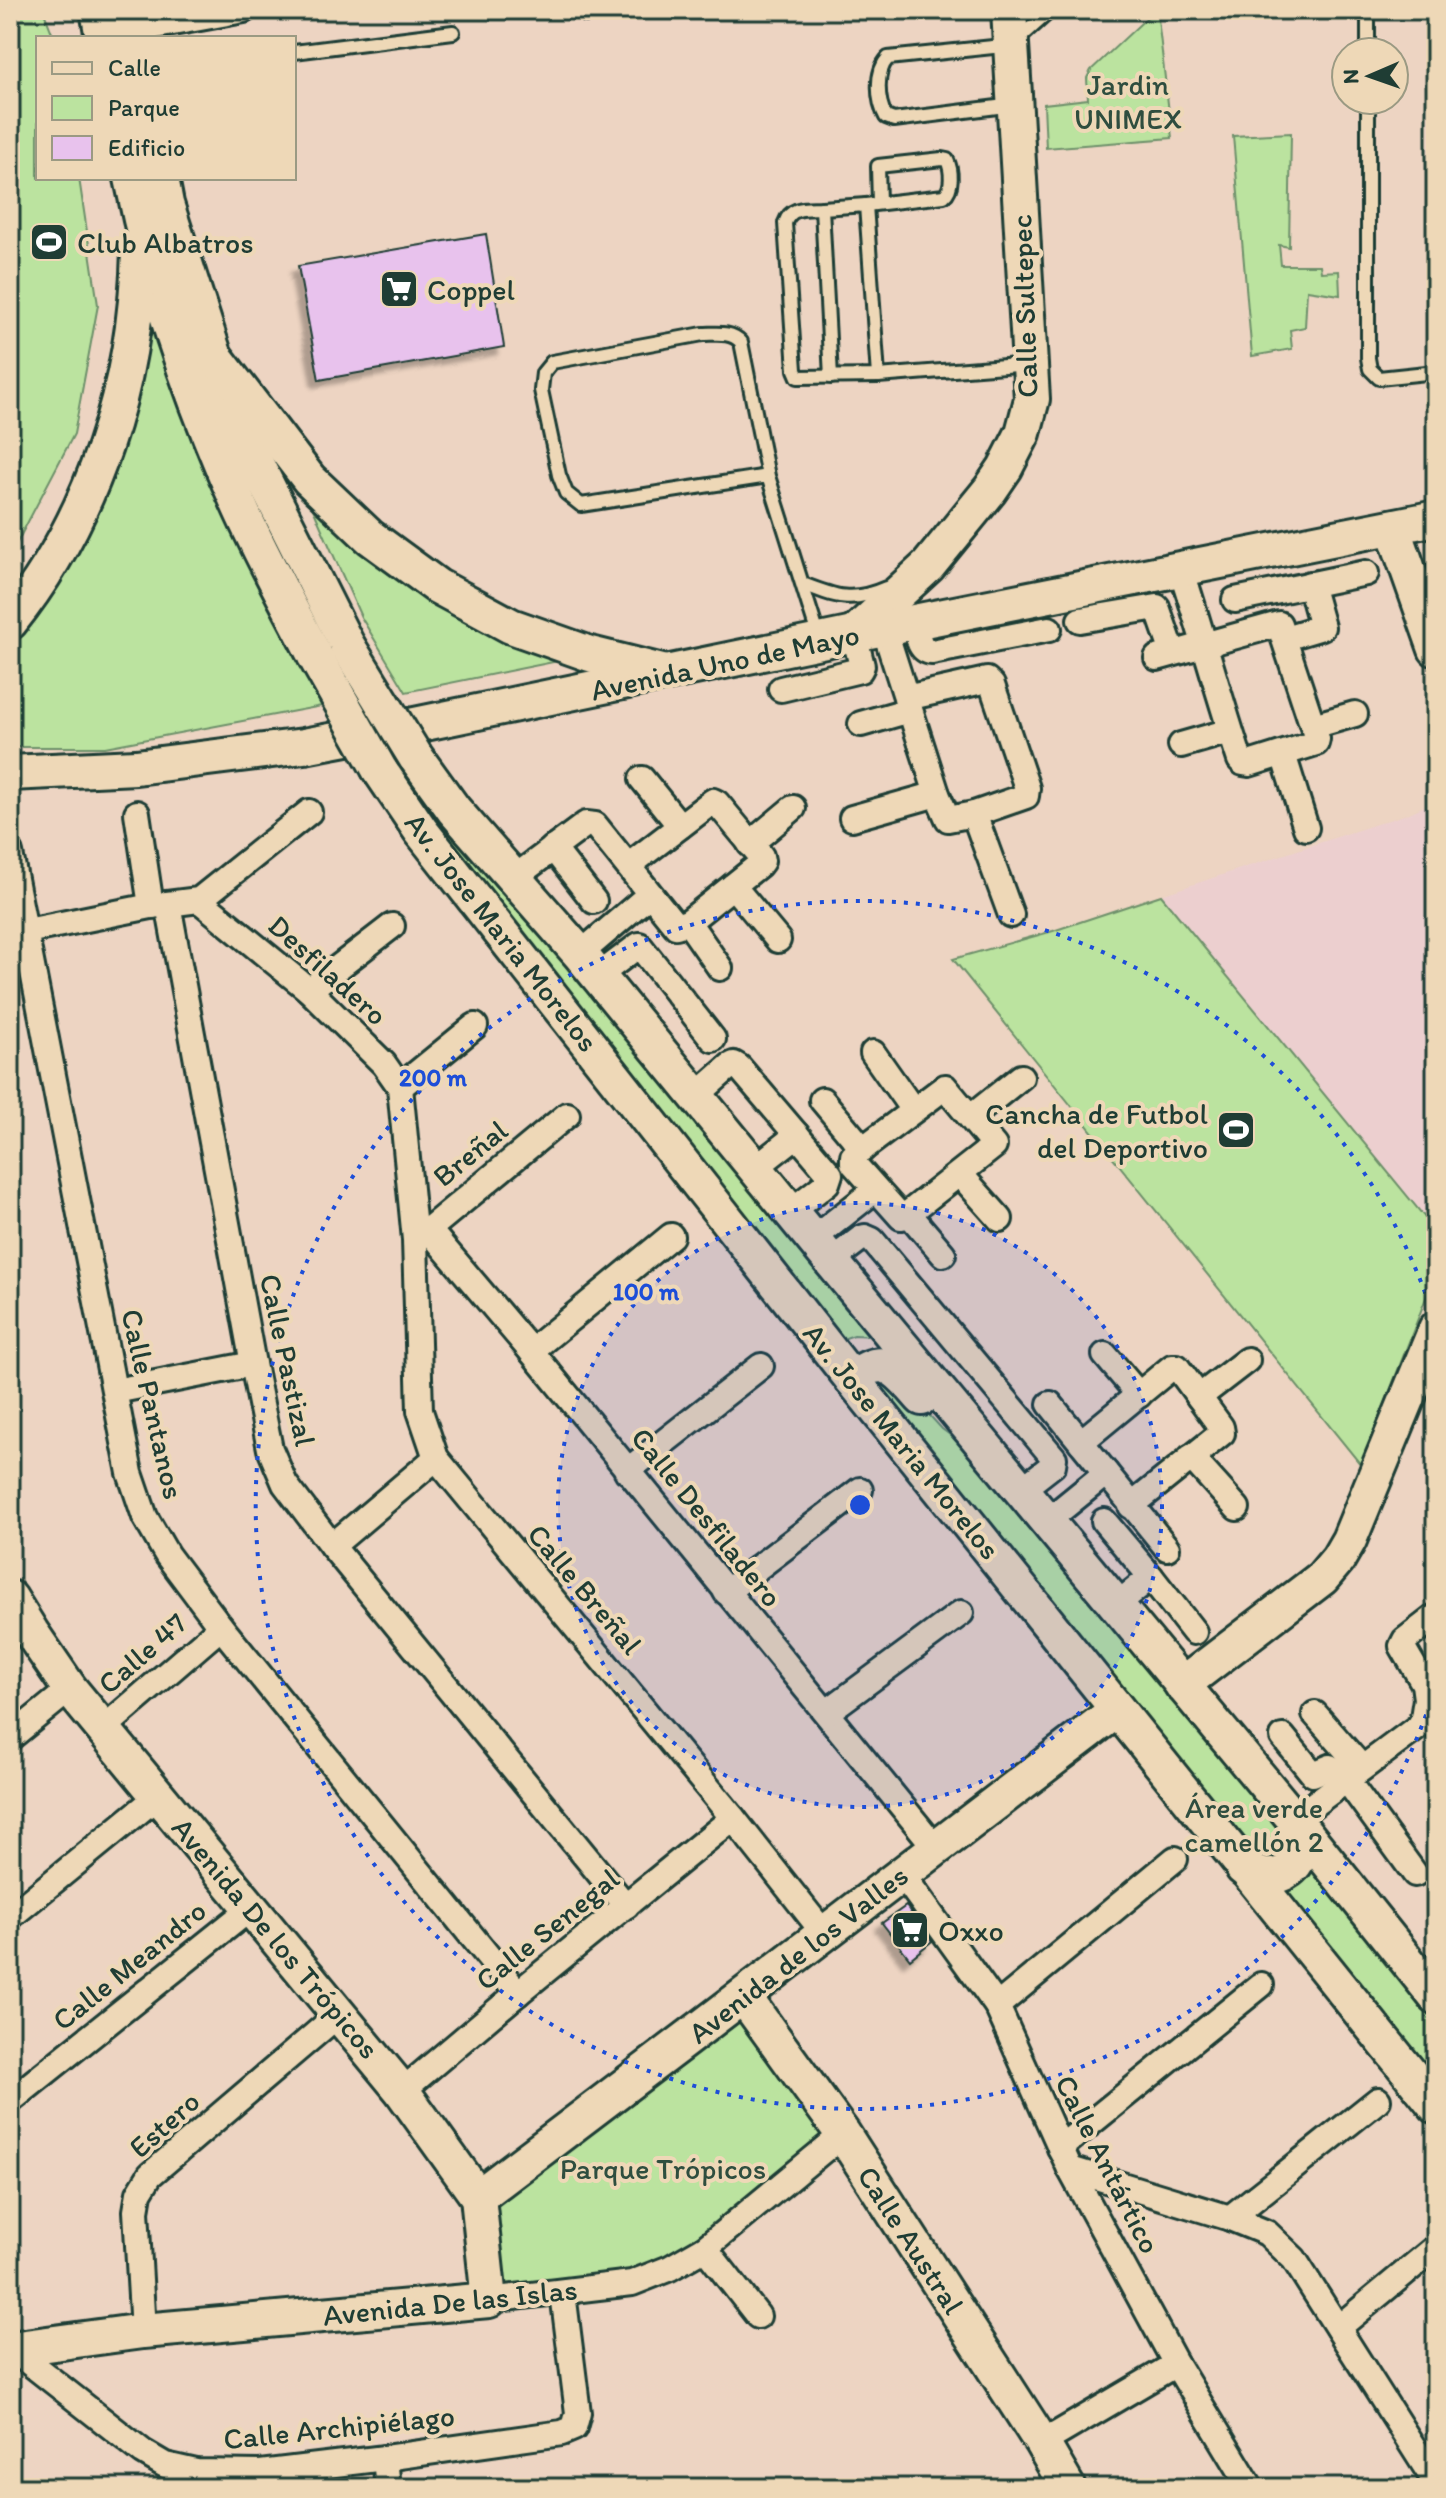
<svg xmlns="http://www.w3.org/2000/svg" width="1446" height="2498" font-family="Itim,sans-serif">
	<defs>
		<filter id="shadow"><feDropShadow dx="-7" dy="7" stdDeviation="2" flood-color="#0004"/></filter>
	</defs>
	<rect width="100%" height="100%" fill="#edd4c2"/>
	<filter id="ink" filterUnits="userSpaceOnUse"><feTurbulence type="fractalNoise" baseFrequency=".0125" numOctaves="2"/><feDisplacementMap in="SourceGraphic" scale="16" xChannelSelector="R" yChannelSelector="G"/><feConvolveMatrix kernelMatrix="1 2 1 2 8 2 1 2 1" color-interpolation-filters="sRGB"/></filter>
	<g filter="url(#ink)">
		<!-- built -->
		<path fill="#eccfcf" d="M1436,801V1231L1161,895L1407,814Z"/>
		<!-- green -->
		<g fill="#bbe39f" stroke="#6d906a" stroke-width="2">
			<path d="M10,10H43L54,38H38V178H79L98,305L74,434L10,556Z"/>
			<path d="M1155,10H1157L1172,138L1046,148L1044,104L1088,99L1087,78L1091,70Z"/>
			<path d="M1291,133L1289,247L1279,245L1281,265H1320L1321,272L1339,271L1340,295L1307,290L1305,327L1290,330L1292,349L1252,356L1233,136Z"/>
			<path d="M148,313L225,510L322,706L105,747H10V637Z"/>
			<path d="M297,473L310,488L578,657L406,692L361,617Z"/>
			<path d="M390,754L455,822L873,1336L854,1335L834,1342L450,858Z"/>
			<path d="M1161,895L1436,1231V1272L1361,1465L953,959L1053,931Z"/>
			<path d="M878,1372L922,1407L942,1429L970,1450L1299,1845L1260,1874L870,1378Z"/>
			<path d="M1304,1852L1436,2002V2102L1271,1880Z"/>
			<path d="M744,2000L838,2132L703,2246L630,2282L493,2297L483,2197Z"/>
		</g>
		<!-- building -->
		<g fill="#e8c2ed" stroke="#1f3d34" stroke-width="2" filter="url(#shadow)">
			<path d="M486,234L504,347L319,380L298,266Z"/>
			<path d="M906,1906L932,1941L910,1959L882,1923Z"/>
		</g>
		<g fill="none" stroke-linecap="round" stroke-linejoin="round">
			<defs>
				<g id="lane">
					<path d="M586,15V10"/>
					<path d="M294,52L453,32"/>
					<path d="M1368,52V10"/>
					<path d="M1368,100V358L1370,369L1379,378L1436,372"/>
					<path d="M1013,105L894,120L886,117C877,101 875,72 888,58L1012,45L1051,10"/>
					<path d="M866,205L944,196C953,189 952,170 947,160L942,159L878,166L879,203"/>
					<path d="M822,208C806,209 791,206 785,223L795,370L798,377L878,376L1029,364"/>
					<path d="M831,377L822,208L866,205L878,376"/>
					<path d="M768,476L581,505L566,493L559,475L541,390L543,373L552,362L703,334C716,334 731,331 741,342L768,476L819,638"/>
					<path d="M803,584C836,597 852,603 886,588"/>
				</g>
				<g id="street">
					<path d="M134,30L244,10"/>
					<path d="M1235,600L1366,573"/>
					<path d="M1080,620L1157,607L1173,653"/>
					<path d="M915,622C918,635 918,651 932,652L1049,629"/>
					<path d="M884,628L937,794L948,819L974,814L1026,796L1027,788L992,685L987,680L906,698"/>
					<path d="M1285,638L1322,627L1310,584"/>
					<path d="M1157,658L1279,624L1317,739L1316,743L1249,764L1243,763L1240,760C1219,697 1202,633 1181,569"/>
					<path d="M781,689L860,670L862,666L854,634"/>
					<path d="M861,724L910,710"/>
					<path d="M1313,726L1355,714"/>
					<path d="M1181,745L1230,731"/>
					<path d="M1283,754L1306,828"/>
					<path d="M642,779L680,826"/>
					<path d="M137,813L151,906"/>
					<path d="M974,814L1011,915"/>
					<path d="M852,818L937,794"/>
					<path d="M750,844L793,808"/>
					<path d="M553,848L594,901"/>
					<path d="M10,853L130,1473L145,1517L167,1555L221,1627L518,1993"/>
					<path d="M515,877L586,824L595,825L676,926L688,922L759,865L762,861L761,856L717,803L713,801L628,866"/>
					<path d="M733,886L778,940"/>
					<path d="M199,900L309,990L384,1064L400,1087L415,1240L420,1411L436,1458L733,1818L823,1932"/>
					<path d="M168,904L253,1364L270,1449L285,1484L332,1546L626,1906"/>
					<path d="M688,922L720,968"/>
					<path d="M12,934L151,906L199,900L309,812"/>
					<path d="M580,954L649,895"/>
					<path d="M598,976L639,945L713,1039"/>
					<path d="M309,990L392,926"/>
					<path d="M873,1053L913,1110"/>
					<path d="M400,1087L475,1026"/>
					<path d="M945,1087L994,1146L905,1216L901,1217L853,1163V1156Z"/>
					<path d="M696,1096L730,1066L734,1064L739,1067L830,1174L827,1183L791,1211"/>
					<path d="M822,1100L863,1149"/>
					<path d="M971,1117L1021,1077"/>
					<path d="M755,1168L797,1135"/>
					<path d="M960,1174L1000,1219"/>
					<path d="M909,1214L943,1254"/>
					<path d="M428,1229L531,1351L936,1848"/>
					<path d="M417,1239L567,1115"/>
					<path d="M813,1239L875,1190"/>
					<path d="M831,1261L860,1239L865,1237L872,1240L1054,1458L1053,1465L1021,1490"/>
					<path d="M531,1351L671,1236"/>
					<path d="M1105,1355L1139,1395"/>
					<path d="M115,1391L253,1364"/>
					<path d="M1199,1397L1247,1360"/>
					<path d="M1050,1404L1167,1548"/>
					<path d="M1081,1442L1172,1367H1177L1221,1427L1222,1433L1131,1506"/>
					<path d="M1191,1457L1237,1508"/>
					<path d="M627,1471L761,1366"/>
					<path d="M1047,1521L1106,1473"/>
					<path d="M1104,1521L1151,1577L1116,1605"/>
					<path d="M332,1546L436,1458"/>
					<path d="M1151,1577L1194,1632"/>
					<path d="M726,1592L860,1490"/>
					<path d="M827,1712L961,1613"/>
					<path d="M1315,1714L1362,1768"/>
					<path d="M1422,1724L1426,1699L1424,1684L1402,1646L1405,1640L1436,1616"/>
					<path d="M104,1728L221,1627"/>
					<path d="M1283,1737L1313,1774L1330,1767L1346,1779L1415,1874"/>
					<path d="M10,1738L70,1689"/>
					<path d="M1294,1819L1422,1724H1436"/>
					<path d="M902,1874L997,2006L1070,2169L1176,2364L1251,2488"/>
					<path d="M10,1917L158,1796"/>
					<path d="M997,2006L1175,1859"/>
					<path d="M402,2091L518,1993L733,1818"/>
					<path d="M10,2101L251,1908"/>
					<path d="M1060,2148L1261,1985"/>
					<path d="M1070,2169L1230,2218L1267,2233L1294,2259L1436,2483"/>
					<path d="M1230,2218L1378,2100"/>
					<path d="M705,2248L758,2316"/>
					<path d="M489,2300L632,2283L670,2268L705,2248L843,2134"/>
					<path d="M1338,2328L1436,2247"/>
					<path d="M143,2331L136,2211L139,2193L150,2175L339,2014"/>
					<path d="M12,2349L143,2452L165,2465L196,2472L260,2473L385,2458L562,2433L574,2428L578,2413L563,2293"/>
					<path d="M1042,2443L1176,2364"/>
					<path d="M385,2458L388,2488"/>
				</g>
				<g id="secondary">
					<path d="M98,10L103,38"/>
					<path d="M131,10L136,38"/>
					<path d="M132,178C154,289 192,399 238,503C261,555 289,605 315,656"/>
					<path d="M161,178L166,204L237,426L347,645"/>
					<path d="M214,355L309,479L370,537L437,586L511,626L590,654L662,672"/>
					<path d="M1393,527L1436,649"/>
					<path d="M10,622C94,517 136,384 139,250"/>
					<path d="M854,634L928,566L990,490L1005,468L1023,433L1032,399L1009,10"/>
					<path d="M415,756L454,810L580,954L831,1261L1294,1819L1436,1997"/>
					<path d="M379,769L421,831L852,1379L1436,2106"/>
					<path d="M10,773L136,767L304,746L415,725L854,634L1436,518"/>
					<path d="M852,1379C885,1350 899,1372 922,1398"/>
					<path d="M10,1598L31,1632L70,1689L402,2091L478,2197L489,2300L143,2331L10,2349"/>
					<path d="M1182,1685L1322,1578L1338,1559L1349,1540L1436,1329"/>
					<path d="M1243,1868C1250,1871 1260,1876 1268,1876C1283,1877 1298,1867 1300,1851C1300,1841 1296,1829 1294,1819"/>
					<path d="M744,1997L843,2134L1042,2443L1068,2488"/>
					<path d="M478,2197C692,2036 904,1872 1117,1710"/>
				</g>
			</defs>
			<!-- lane casing -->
			<use href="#lane" stroke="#1f3d34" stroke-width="18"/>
			<!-- street casing -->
			<use href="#street" stroke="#1f3d34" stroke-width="30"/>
			<!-- secondary casing -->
			<use href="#secondary" stroke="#1f3d34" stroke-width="40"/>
			<!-- lane -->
			<use href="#lane" stroke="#eed8b7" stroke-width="12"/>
			<!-- street -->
			<use href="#street" stroke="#eed8b7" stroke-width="24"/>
			<!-- secondary -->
			<use href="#secondary" stroke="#eed8b7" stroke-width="34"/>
			<defs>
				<g id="secondary-bridge">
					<path d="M347,645L415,756"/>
					<path d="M315,656L379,769"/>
				</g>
			</defs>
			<!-- secondary-bridge casing -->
			<use href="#secondary-bridge" stroke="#1f3d34" stroke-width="40" stroke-linecap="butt"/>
			<!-- secondary-bridge -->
			<use href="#secondary-bridge" stroke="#eed8b7" stroke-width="34"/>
		</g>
	</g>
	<!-- distance rings -->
	<circle cx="860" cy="1505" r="302" fill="#1d4ed8" fill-opacity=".12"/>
	<g fill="none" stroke="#1d4ed8" stroke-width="4" stroke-dasharray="4 8">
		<circle cx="860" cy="1505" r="302"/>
		<path d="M1434 1692A604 604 0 1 1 1434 1318"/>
	</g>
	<!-- icons -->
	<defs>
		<symbol id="stadium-square" viewBox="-11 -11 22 22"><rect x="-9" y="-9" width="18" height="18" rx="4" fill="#1f3d34" stroke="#eed8b7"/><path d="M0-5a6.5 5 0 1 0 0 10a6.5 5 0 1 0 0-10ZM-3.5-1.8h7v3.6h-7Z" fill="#fff"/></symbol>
		<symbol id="supermarket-square" viewBox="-11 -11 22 22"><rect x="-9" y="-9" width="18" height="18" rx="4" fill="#1f3d34" stroke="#eed8b7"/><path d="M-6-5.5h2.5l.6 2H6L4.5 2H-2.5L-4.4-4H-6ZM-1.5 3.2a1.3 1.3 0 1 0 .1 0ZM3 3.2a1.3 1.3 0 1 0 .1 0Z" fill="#fff"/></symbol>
	</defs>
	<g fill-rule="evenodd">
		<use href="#stadium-square" x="27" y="220" width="44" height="44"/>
		<use href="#supermarket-square" x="377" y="267" width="44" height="44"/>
		<use href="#stadium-square" x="1214" y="1108" width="44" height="44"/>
		<use href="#supermarket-square" x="888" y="1908" width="44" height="44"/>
	</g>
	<g text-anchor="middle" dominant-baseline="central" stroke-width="8" stroke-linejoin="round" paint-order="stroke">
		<!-- park labels -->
		<g font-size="30" fill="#2f4e3f" stroke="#eed8b7">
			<text x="1128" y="84">Jardin<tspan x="1128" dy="34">UNIMEX</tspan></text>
			<text x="1254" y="1807">Área verde<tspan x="1254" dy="34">camellón 2</tspan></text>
			<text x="663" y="2168">Parque Trópicos</text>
		</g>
		<!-- poi labels -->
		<g font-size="30" fill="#1f3d34" stroke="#eed8b7" text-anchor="start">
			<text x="77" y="242">Club Albatros</text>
			<text x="427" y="289">Coppel</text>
			<text x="1208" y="1113" text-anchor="end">Cancha de Futbol<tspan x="1208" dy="34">del Deportivo</tspan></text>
			<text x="938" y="1930">Oxxo</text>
		</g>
		<!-- street labels -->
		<g font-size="30" fill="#1f3d34" stroke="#eed8b7">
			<text transform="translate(1024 306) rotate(-92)">Calle Sultepec</text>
			<text transform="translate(725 662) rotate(-12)">Avenida Uno de Mayo</text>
			<text transform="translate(502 932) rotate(52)">Av. Jose Maria Morelos</text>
			<text transform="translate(328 970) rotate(42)">Desfiladero</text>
			<text transform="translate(470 1153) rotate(-39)">Breñal</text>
			<text transform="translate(288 1360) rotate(78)">Calle Pastizal</text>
			<text transform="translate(153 1404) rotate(77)">Calle Pantanos</text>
			<text transform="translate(902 1441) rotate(51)">Av. Jose Maria Morelos</text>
			<text transform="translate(707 1517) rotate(51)">Calle Desfiladero</text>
			<text transform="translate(585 1589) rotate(50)">Calle Breñal</text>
			<text transform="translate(142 1653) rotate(-41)">Calle 47</text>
			<text transform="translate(547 1929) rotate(-39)">Calle Senegal</text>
			<text transform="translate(276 1938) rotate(50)">Avenida De los Trópicos</text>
			<text transform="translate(798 1954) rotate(-38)">Avenida de los Valles</text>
			<text transform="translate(129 1965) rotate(-39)">Calle Meandro</text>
			<text transform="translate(164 2124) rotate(-42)">Estero</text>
			<text transform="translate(1108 2164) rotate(63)">Calle Antártico</text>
			<text transform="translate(911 2240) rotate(57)">Calle Austral</text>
			<text transform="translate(450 2302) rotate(-6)">Avenida De las Islas</text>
			<text transform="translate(339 2427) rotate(-6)">Calle Archipiélago</text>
		</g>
	</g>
	<circle cx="860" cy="1505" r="12" fill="#1d4ed8" stroke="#eed8b7" stroke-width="4"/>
	<g font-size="24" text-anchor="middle" font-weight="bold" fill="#1d4ed8" stroke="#eed8b7" stroke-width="8" stroke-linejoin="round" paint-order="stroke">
		<text x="433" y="1086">200 m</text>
		<text x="646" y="1300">100 m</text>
	</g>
	<!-- margin -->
	<rect width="1446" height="2498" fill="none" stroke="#eed8b7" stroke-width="40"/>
	<rect x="20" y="20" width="1406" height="2458" fill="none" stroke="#1f3d34" stroke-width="3" filter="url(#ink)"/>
	<!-- legend -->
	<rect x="36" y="36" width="260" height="144" fill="#eed8b7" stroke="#9b9a83" stroke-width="2"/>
	<rect x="52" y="62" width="40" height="12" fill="#eed8b7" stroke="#9b9a83" stroke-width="2"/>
	<text x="108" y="76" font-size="24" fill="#1f3d34">Calle</text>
	<rect x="52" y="96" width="40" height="24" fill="#bbe39f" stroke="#9b9a83" stroke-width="2"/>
	<text x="108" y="116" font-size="24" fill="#1f3d34">Parque</text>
	<rect x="52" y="136" width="40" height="24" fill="#e8c2ed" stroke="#9b9a83" stroke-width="2"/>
	<text x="108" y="156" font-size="24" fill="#1f3d34">Edificio</text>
	<!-- north arrow -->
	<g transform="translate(1370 76) rotate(268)"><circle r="38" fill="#eed8b7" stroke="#9b9a83" stroke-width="2"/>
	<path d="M0-6L14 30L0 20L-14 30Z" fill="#1f3d34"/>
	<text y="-12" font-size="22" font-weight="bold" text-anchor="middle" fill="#1f3d34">N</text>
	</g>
</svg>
